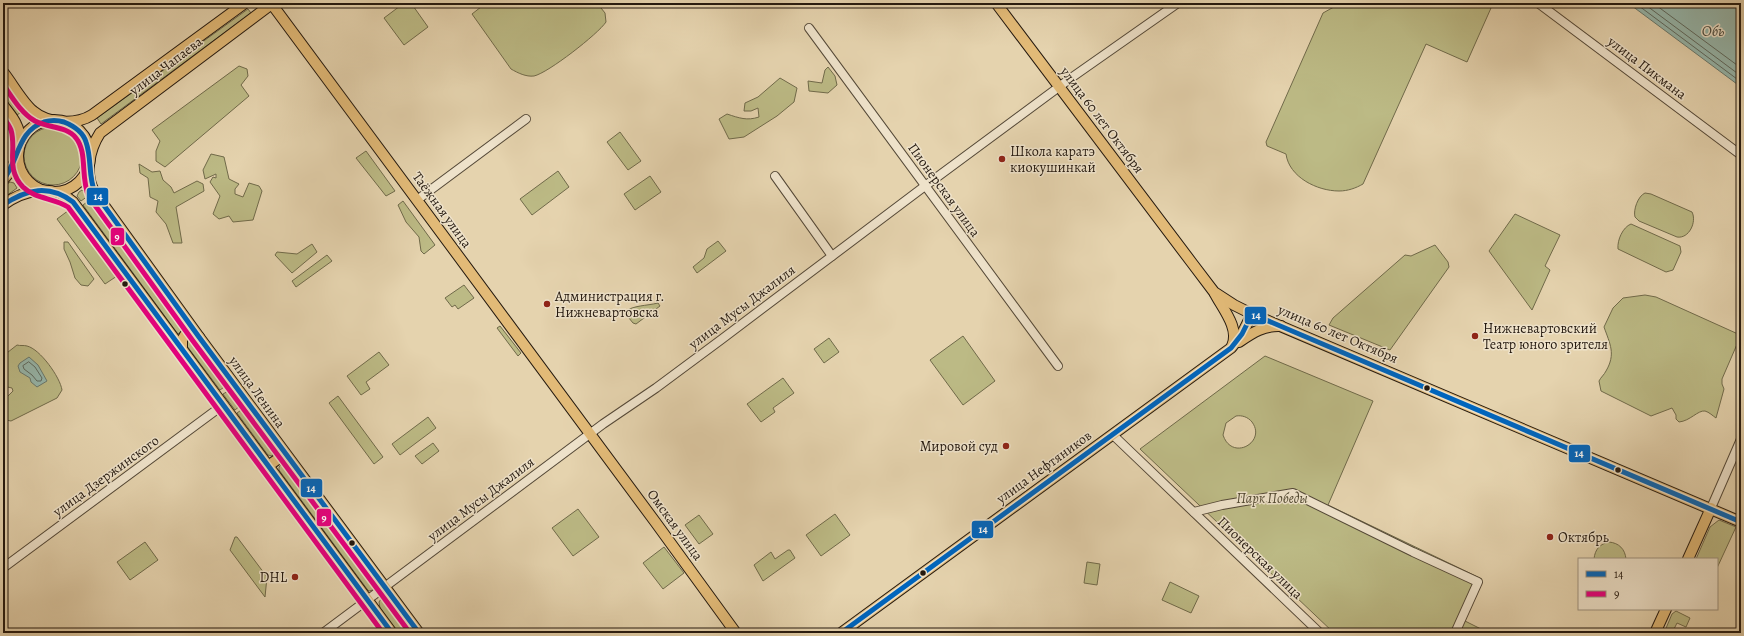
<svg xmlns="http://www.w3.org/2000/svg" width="1744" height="636" font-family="Alegreya,serif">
	<rect width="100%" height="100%" fill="#e5d3ae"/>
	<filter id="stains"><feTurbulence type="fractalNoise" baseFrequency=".005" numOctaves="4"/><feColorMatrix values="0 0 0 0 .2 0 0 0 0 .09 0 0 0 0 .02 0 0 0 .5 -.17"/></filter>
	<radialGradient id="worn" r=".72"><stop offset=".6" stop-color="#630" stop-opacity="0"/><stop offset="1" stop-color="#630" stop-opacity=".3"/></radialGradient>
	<!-- green -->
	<g fill="#bcba85" stroke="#706a4a" fill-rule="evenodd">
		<path d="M404,3H411L428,27L404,45L384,18Z"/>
		<path d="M486,3H597L605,13L606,22C598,34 548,73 534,76C526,77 518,73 511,69L472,14Z"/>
		<path d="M1341,3H1481L1491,8L1467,62L1426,44L1363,184C1356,188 1348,191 1339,191C1317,191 1289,177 1286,154L1267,146L1266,142L1323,13Z"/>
		<path d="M248,9L251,13L101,124L97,118Z"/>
		<path d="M239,66L247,69L248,76L241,85L249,96L165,167L156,161V151L160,141L152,130Z"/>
		<path d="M828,67L835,76L837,85L828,93L809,91L808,81L822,83L825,70Z"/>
		<path d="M780,78L797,88L794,102L777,116L744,137L729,139L719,119L727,114C739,118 747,121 759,117L758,108L751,111H744L745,103L758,97Z"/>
		<path d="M3,81L24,110L17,115L3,96Z"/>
		<circle cx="53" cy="156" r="29"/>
		<path d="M620,132L641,161L628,170L607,142Z"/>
		<path d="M366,151L395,191L386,196L356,158Z"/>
		<path d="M211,154L224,157L229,179L239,184L235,189V194L243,197L249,183L259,186L262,191L253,220L233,222L229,216L219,219L213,214L220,196L210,182L213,177L216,178V174L205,179L203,170Z"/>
		<path d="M139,164L152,172L160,171L163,180L171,187L174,193L197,181L203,184L204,191L176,207L182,243H173L166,224L156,212L158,201L150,197L148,178L140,173Z"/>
		<path d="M558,171L569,187L532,215L520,199Z"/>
		<path d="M650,176L661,192L635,210L624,194Z"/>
		<path d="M10,182L14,183L17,188L6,196L3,191V188Z"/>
		<path d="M82,190L88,196L81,201L77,196L79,192Z"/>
		<path d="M1645,193L1651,194L1692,212C1697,222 1689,239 1677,237L1639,221L1635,217C1633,210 1638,196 1645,193Z"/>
		<path d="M91,199L187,329L183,330L178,334L83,205Z"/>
		<path d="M403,201L435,245L424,254L421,251L419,237L406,222L398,205Z"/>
		<path d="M69,210L117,276L105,284L57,219Z"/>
		<path d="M1515,214L1560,235L1545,266L1550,270L1532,310L1489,251Z"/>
		<path d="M1631,224L1680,246L1681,252L1673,270L1666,272L1618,249C1617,240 1623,227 1631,224Z"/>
		<path d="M718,241L726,251L697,273L693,267L704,258L707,249Z"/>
		<path d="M64,242H68L94,279L88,286L81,285L75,278L70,262L64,249Z"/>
		<path d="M312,244L317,252L292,273L275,255L277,252L297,254Z"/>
		<path d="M1435,245L1448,262L1449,267L1390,350L1329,325L1333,318L1405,255L1411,256Z"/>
		<path d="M327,255L332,261L296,287L292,281Z"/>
		<path d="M464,285L474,298L458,309L455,305L452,307L445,298Z"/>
		<path d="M1645,295L1656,297L1738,334V342L1722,379V384L1724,389L1716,418C1713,416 1709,412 1705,411C1698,410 1690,421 1679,422L1676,419V415L1672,408L1651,416L1601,391L1599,381C1601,377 1604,375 1606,371C1616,354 1610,344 1604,327L1613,308L1623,298Z"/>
		<path d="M658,303L660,306L636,324L633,323L624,312C634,305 646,306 658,303Z"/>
		<path d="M500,326L521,353L518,356L497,328Z"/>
		<path d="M963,336L995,381L963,405L930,360Z"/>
		<path d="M829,338L839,352L824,363L814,349Z"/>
		<path d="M189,339L195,340L227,385L220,390L187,346L186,343Z"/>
		<path d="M17,345C20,346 24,345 27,346C40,349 60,377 62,390L57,398L11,421L6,420L3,417V401L13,391L12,388L3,386V356Z"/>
		<path d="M379,352L389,365L366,382L370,389L361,395L347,376Z"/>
		<path d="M1265,356L1373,401L1328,505L1482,579L1463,620L1489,633H1334L1140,449ZM1236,416C1242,415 1248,417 1252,422C1267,442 1232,462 1223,435L1226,423Z"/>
		<path d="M783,378L794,393L773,408L775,412L761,422L747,404Z"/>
		<path d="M230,390L241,405L235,410L223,394Z"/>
		<path d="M338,396L383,457L374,464L329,403Z"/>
		<path d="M244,408L275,450L272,456L268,455L237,413Z"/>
		<path d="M428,417L436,428L400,455L392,444Z"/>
		<path d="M433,443L439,451L422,464L415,456Z"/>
		<path d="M282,464H285L375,584L373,590L369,591L367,589L279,470V467Z"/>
		<path d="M578,509L599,537L573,556L552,528Z"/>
		<path d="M835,514L850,535L821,556L806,535Z"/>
		<path d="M699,515L713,534L699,544L685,525Z"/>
		<path d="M1719,520L1736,527L1717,568V559H1696L1710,527Z"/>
		<path d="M235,537H237L267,577L265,597L230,550Z"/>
		<path d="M145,542L158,560L130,580L117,562Z"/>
		<path d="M1609,542C1619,543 1625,549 1626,559H1594C1595,549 1600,544 1609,542Z"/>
		<path d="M664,547L684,573L663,589L643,563Z"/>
		<path d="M788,550H790L795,558L763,581L754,565L771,552L775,559Z"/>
		<path d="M1087,562L1100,564L1097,585L1084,583Z"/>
		<path d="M1170,582L1199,596L1191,613L1162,600Z"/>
		<path d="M381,599L387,600L411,633H398L380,608L379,602Z"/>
		<path d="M1676,611L1690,618L1686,627L1677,623L1674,629L1681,631L1680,633H1664L1672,614Z"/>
	</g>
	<!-- water -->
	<g fill="#96b7ac" stroke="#68786d">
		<path d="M1628,3H1741V87Z"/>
		<path d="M29,357L38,365L47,381L37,387L31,382L30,378L20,372L18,366L20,363Z"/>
	</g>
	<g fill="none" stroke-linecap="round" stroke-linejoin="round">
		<!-- shore -->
		<g stroke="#5d685e" stroke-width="1">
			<path d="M1635,3L1741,82"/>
			<path d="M1643,3L1741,76"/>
			<path d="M1653,3L1741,68"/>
			<path d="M29,362L35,367L42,378L41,381H37L32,375L24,369L23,366Z"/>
		</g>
		<defs>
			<g id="minor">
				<path d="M1538,3L1741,155"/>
				<path d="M809,28L1058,366"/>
				<path d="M775,176L832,256"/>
				<path d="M417,200L526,119"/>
				<path d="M1113,435L1320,633"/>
				<path d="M1711,508L1741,439"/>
				<path d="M1194,512L1222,505L1293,493L1413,552L1478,582L1455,633"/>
				<path d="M3,568L223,405"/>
				<path d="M323,633L603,424L656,388L722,339L925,186L1071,78L1178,3"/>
			</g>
			<g id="major">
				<path d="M271,3L656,523L736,633"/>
				<path d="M273,3L100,133C89,150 84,175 95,193L199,337L419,633"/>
				<path d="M996,3L1192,263L1214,292L1234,305L1252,314L1741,522"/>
				<path d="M3,72C12,83 22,102 33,111C48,124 76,125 92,115L245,3"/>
				<path d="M3,105C7,111 13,117 16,124C25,141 16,167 3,180"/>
				<circle cx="54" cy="156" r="36"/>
				<path d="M3,205C23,190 52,183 73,202L392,633"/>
				<path d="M1215,294C1223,309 1240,329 1232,346"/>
				<path d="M1239,342C1252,333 1264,325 1281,326"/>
				<path d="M182,350V340L185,335L190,334L199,337"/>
				<path d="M268,466L285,454"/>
				<path d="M1688,559L1711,508"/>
				<path d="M841,633L1231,348L1242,334L1252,314"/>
				<path d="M1655,633L1666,609"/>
			</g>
		</defs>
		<!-- minor casing -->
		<use href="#minor" stroke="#544837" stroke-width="10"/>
		<!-- major casing -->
		<use href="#major" stroke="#24190f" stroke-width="12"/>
		<!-- minor -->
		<use href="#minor" stroke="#eee2ca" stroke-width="8"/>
		<!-- major -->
		<use href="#major" stroke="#e2ba77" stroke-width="10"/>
		<defs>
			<g id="bus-1">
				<path d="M3,180C19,161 17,131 44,122C51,120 57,120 64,122C74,126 83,132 86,142C92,159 88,176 95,193L199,337L419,633"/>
				<path d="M3,205C27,189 49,184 73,202L392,633"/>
				<path d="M841,633L1231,348L1242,334L1252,314L1741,522"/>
			</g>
			<g id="bus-2">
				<path d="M3,84C12,97 21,113 35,121C48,128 67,126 76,138C88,153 80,178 89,197L193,341L410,633"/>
				<path d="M3,117C6,121 9,125 11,130C17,150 5,168 23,187C35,199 54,198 68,207L383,633"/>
			</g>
		</defs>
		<!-- bus-1 casing -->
		<use href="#bus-1" stroke="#eee2ca" stroke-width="8"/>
		<!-- bus-2 casing -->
		<use href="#bus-2" stroke="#eee2ca" stroke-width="8"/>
		<!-- bus-1 -->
		<use href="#bus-1" stroke="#0065bd" stroke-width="5"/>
		<!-- bus-2 -->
		<use href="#bus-2" stroke="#e5007d" stroke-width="5"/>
	</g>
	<!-- markers -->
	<g fill="#8f2418" stroke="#eee2ca" stroke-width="1.5">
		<circle cx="1002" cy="159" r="4"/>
		<circle cx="547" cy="304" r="4"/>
		<circle cx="1475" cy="336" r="4"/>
		<circle cx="1006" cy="446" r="4"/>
		<circle cx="1550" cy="537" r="4"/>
		<circle cx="295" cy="577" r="4"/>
	</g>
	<g fill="#24190f" stroke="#eee2ca" stroke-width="1.5">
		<circle cx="125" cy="284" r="3.5"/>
		<circle cx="1427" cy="388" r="3.5"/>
		<circle cx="1618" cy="470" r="3.5"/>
		<circle cx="352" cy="543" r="3.5"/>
		<circle cx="923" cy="573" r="3.5"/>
	</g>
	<g text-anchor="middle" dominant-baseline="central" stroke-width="3" stroke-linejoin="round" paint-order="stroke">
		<!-- street labels -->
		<g font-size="14" fill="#24190f" stroke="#eee2ca">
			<text transform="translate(166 66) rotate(-37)">улица Чапаева</text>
			<text transform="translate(1647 68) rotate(37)">улица Пикмана</text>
			<text transform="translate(1102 120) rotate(53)">улица 60 лет Октября</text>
			<text transform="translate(944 190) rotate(54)">Пионерская улица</text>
			<text transform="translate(442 210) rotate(54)">Таёжная улица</text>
			<text transform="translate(742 307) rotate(-37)">улица Мусы Джалиля</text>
			<text transform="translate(1338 334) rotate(23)">улица 60 лет Октября</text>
			<text transform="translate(257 392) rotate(54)">улица Ленина</text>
			<text transform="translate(1044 467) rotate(-36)">улица Нефтяников</text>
			<text transform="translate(106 476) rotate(-36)">улица Дзержинского</text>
			<text transform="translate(481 499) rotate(-37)">улица Мусы Джалиля</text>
			<text transform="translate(675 525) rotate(54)">Омская улица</text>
			<text transform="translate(1260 558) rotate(44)">Пионерская улица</text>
		</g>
		<!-- poi labels -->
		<g font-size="14" fill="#24190f" stroke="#eee2ca" text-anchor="start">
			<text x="1010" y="151">Школа каратэ<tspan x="1010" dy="16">киокушинкай</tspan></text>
			<text x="555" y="296">Администрация г.<tspan x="555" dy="16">Нижневартовска</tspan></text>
			<text x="1483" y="328">Нижневартовский<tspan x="1483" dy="16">Театр юного зрителя</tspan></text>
			<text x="998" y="446" text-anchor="end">Мировой суд</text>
			<text x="1558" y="537">Октябрь</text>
			<text x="287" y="577" text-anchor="end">DHL</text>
		</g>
		<!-- park labels -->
		<g font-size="14" font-style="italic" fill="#524932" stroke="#eee2ca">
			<text x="1272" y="498">Парк Победы</text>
		</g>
		<!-- water labels -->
		<g font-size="15" font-style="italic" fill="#46483e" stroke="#eee2ca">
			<text x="1713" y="31">Обь</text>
		</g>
	</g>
	<g stroke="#eee2ca" stroke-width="1.5">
		<rect x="86" y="187" width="23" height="19" rx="4" fill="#0065bd"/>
		<rect x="110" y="227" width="15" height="19" rx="4" fill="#e5007d"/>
		<rect x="1244" y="306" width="23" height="19" rx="4" fill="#0065bd"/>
		<rect x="1568" y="444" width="23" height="19" rx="4" fill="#0065bd"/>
		<rect x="300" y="478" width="23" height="20" rx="4" fill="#0065bd"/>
		<rect x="316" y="508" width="16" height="19" rx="4" fill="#e5007d"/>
		<rect x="971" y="520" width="23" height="19" rx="4" fill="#0065bd"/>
	</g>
	<g font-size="11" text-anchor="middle" font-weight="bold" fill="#fff">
		<text x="98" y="200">14</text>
		<text x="117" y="240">9</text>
		<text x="1256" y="319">14</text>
		<text x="1579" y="457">14</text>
		<text x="311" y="492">14</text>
		<text x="324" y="521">9</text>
		<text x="983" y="533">14</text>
	</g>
	<!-- margin -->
	<rect width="1744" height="636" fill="none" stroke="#e5d3ae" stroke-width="16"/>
	<rect x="4" y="4" width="1736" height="628" fill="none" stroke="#24190f" stroke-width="2"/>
	<rect x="8" y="8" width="1728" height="620" fill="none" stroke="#24190f"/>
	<!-- legend -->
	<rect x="1578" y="558" width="140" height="52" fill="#eee2ca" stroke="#9d927f"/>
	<rect x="1586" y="571" width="20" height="6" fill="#0065bd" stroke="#9d927f"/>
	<text x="1614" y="578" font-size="12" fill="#24190f">14</text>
	<rect x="1586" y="591" width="20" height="6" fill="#e5007d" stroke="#9d927f"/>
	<text x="1614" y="598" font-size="12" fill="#24190f">9</text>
	<rect width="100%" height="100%" filter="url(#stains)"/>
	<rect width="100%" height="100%" fill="url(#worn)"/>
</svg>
